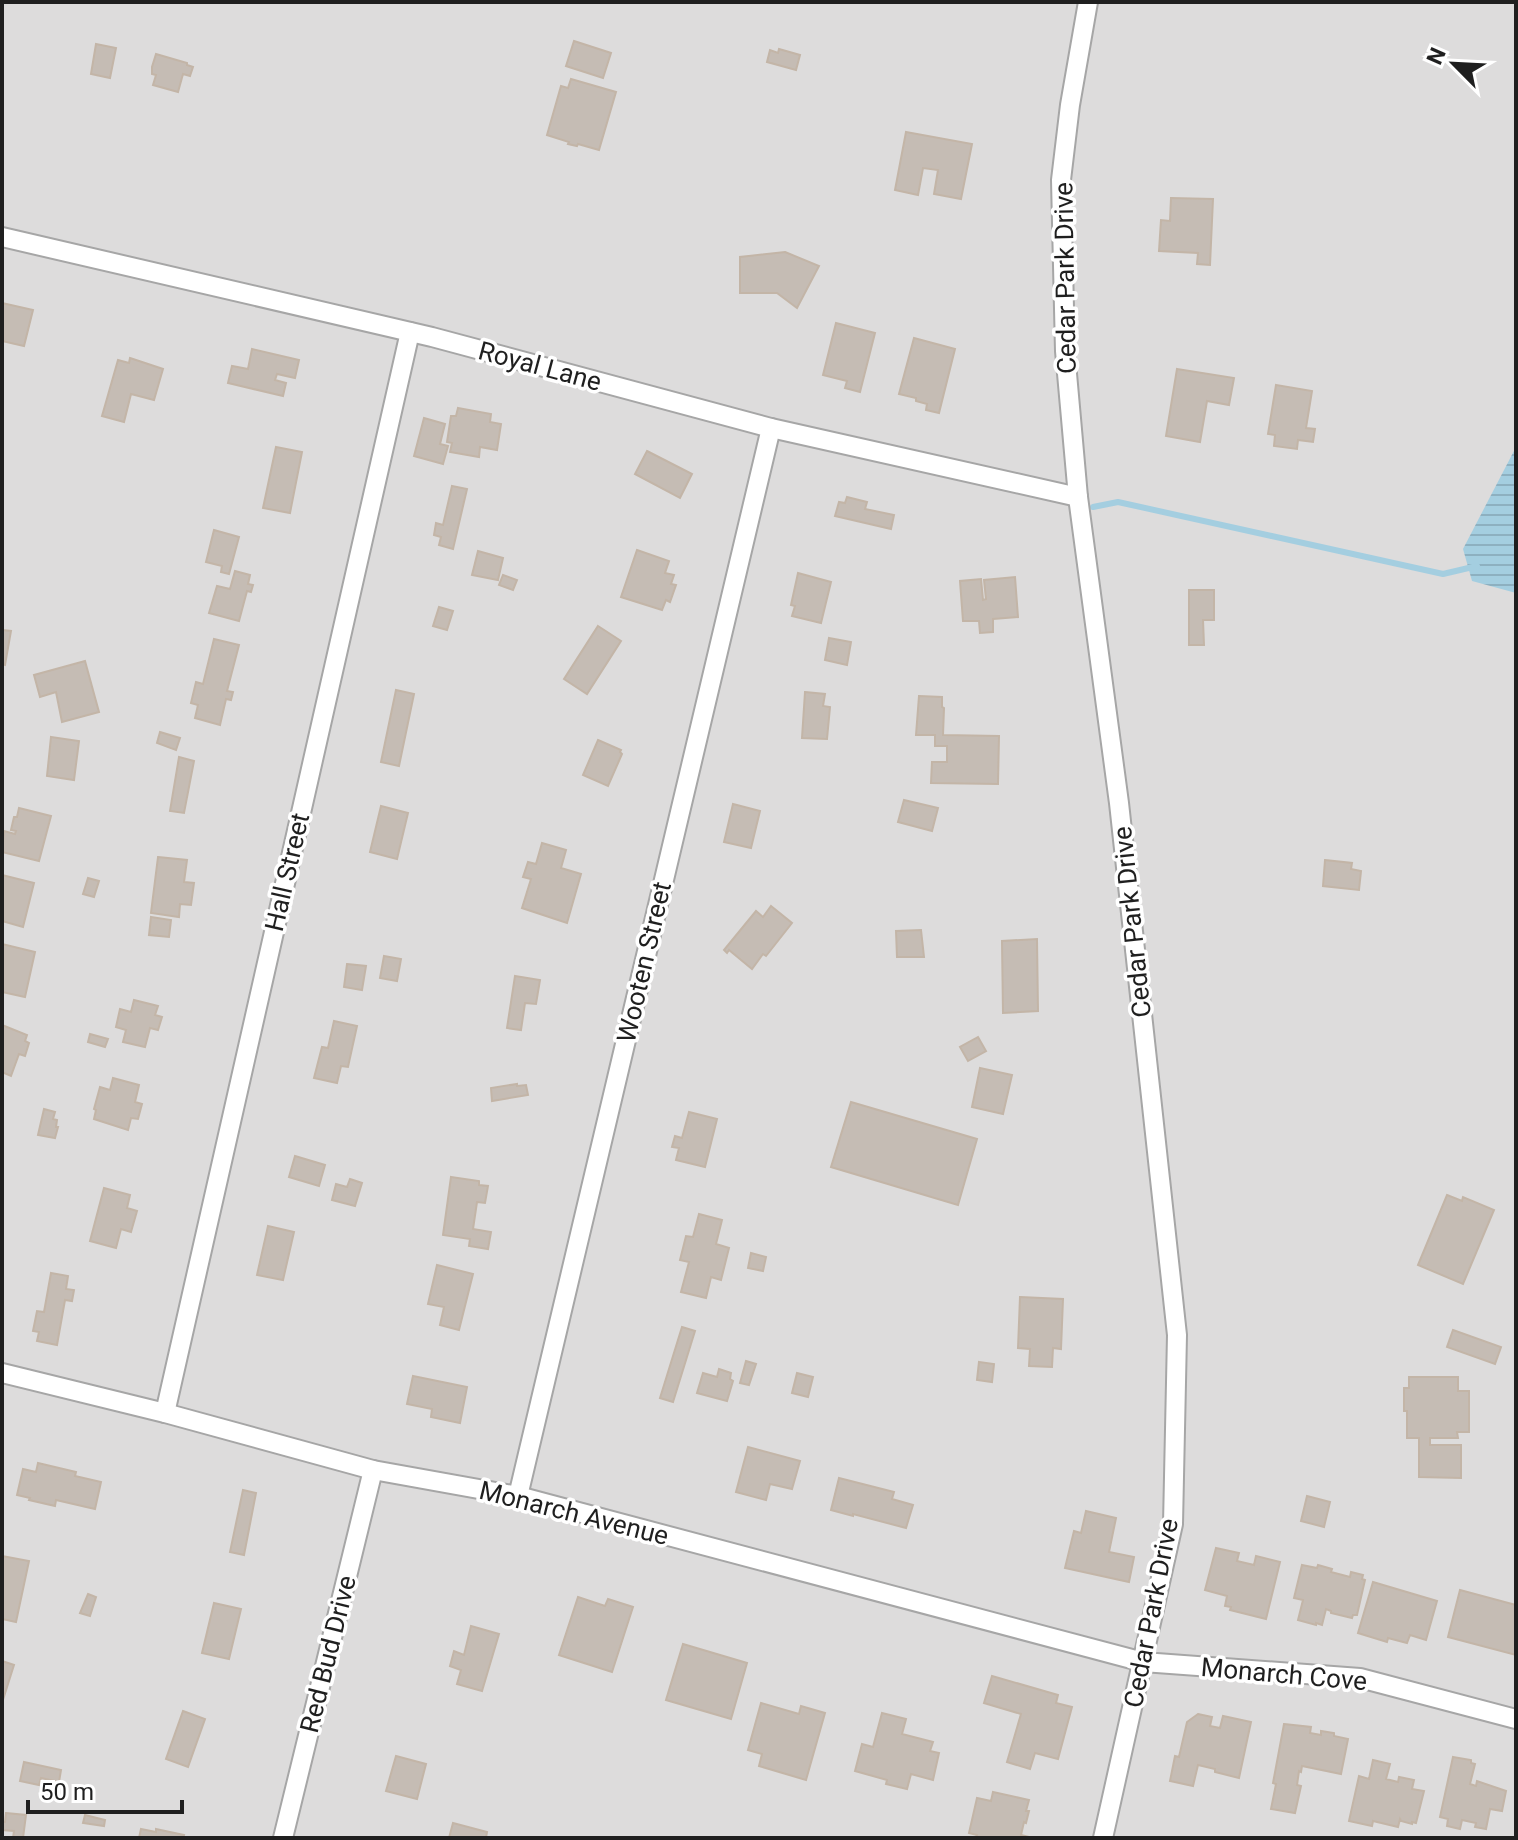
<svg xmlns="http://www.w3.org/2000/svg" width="1518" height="1840" font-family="Roboto,sans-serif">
	<defs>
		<pattern id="water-rules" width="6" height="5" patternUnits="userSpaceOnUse" patternTransform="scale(2)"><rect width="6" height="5" fill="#a4cee0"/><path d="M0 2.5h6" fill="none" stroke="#8db0c0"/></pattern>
	</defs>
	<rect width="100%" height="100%" fill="#f0ede5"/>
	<!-- residential -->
	<rect fill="#dddcdc" x="2" y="2" width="1514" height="1836"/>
	<!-- water -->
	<path fill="url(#water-rules)" d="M1516,447V593L1472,581L1463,549Z"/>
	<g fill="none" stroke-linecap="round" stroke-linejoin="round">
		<!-- stream -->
		<path stroke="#a4cee0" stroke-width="6" d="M1093,507L1118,502L1443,574L1477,566"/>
	</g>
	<!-- building -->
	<g fill="#c5bcb4" stroke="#c3b5a7" stroke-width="2">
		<path d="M574,41L611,53L603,78L566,66Z"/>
		<path d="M96,44L116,48L110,78L91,74Z"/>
		<path d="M779,49L800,55L796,70L767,62L770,50L778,53Z"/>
		<path d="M156,54L187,63V65L193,67L190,76L183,74L178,92L153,85L156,75L152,74V67Z"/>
		<path d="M571,79L616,92L599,150L578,144L577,146L568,144L569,142L547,135L561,86L568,88Z"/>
		<path d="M906,132L972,144L961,199L934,194L938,170L923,168L918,195L895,190Z"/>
		<path d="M1171,198L1213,199L1210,265L1197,264L1198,253L1159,251L1161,220L1170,221Z"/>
		<path d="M785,252L819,266L797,308L777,293H740V257Z"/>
		<path d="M2,303L33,310L24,346L2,341Z"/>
		<path d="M836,323L875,333L860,392L845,388L847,381L823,375Z"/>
		<path d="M914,338L955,349L939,413L926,410L927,404L916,401V398L899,394Z"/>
		<path d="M252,349L299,360L295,378L277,374L275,380L286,383L283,396L228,383L232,366L248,369Z"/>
		<path d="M130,358L163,369L154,400L131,394L124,422L102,416L118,360L129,363Z"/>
		<path d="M1177,369L1234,378L1229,405L1207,401L1200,442L1166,436Z"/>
		<path d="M1276,385L1312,391L1306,428L1315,429L1313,442L1298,440L1297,449L1274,446L1275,435L1268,434Z"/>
		<path d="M458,408L491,414L490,422L501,424L497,450L480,447L479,457L450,452L452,443L447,442L451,416H456Z"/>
		<path d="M424,418L445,424L440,444L448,446L443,464L414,456Z"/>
		<path d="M276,447L302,452L290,513L263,508Z"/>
		<path d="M647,451L692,474L680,498L635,474Z"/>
		<path d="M452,486L467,489L453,549L439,545L441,537L434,535L436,523L443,525Z"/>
		<path d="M847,497L867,502L865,509L894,515L891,529L835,516L839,502L845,503Z"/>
		<path d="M214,530L239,537L229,574L221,572L222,566L206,562Z"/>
		<path d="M637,550L669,561L665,573L674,575L671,584L676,585L670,602L666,600L662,610L621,597Z"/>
		<path d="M478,551L503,558L498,580L472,575Z"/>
		<path d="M235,571L250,575L248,584L253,585L251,592L247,591L239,621L209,613L217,586L230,589Z"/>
		<path d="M798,573L831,582L821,623L792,616L795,606L791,605Z"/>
		<path d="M503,575L517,580L513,590L499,585Z"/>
		<path d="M1015,577L1018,617L993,619V632L980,633L979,621H963L960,581L981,579L983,600L986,599L984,580Z"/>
		<path d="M1189,590H1214V620H1203L1204,645H1189Z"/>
		<path d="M439,607L453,611L447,630L433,626Z"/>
		<path d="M598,626L621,641L587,694L564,679Z"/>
		<path d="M2,630L11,631L5,665L2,664Z"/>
		<path d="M829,638L851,642L847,665L825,660Z"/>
		<path d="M214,639L239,645L227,691L233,692L231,700L226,699L220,725L195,718L198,705L191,703L196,682L203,684Z"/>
		<path d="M85,661L99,712L62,722L56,692L40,697L34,675Z"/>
		<path d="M396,690L414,694L399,766L381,762Z"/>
		<path d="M805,692L825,694L823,706L830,707L827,739L802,738Z"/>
		<path d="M919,696L942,697V707L944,708L943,735L999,736L998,784L931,783L932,762H947V746H935V735H916Z"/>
		<path d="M160,732L180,738L176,750L157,743Z"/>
		<path d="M51,737L79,741L74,780L47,776Z"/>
		<path d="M598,740L621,750L620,752L622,754L608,786L583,775Z"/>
		<path d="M179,757L194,761L184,813L170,811Z"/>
		<path d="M904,800L938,808L932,831L898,822Z"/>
		<path d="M733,804L760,811L751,848L724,842Z"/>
		<path d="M381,806L408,813L397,859L370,852Z"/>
		<path d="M19,808L51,816L39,861L2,852L4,831L15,834L16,831L11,830L14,817H17Z"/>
		<path d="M542,843L566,850L561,868L581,874L567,923L522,908L531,879L523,877L528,862L536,864Z"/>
		<path d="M158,857L187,860L184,882L194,883L191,905L180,904L179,917L151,913Z"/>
		<path d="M1325,860L1352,863L1351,869L1361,871L1359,890L1323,886Z"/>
		<path d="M2,875L34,883L23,927L2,921Z"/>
		<path d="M88,878L99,881L94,897L83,894Z"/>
		<path d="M771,906L792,923L766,956L763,954L752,969L729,950L727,953L724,950L756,911L763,917Z"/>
		<path d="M151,917L171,920L169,937L149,935Z"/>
		<path d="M921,930L924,957H897L896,931Z"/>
		<path d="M1037,939L1038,1011L1003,1013L1002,941Z"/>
		<path d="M2,944L35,952L25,997L2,992Z"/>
		<path d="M384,956L401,959L397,981L380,978Z"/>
		<path d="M347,964L366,966L362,990L344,987Z"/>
		<path d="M515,976L540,980L536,1004L525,1003L521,1030L507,1028Z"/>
		<path d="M134,1000L158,1006L155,1015L162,1017L158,1030L150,1028L145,1047L123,1042L126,1030L116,1027L120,1009L131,1012Z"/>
		<path d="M334,1021L357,1026L348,1067L341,1066L337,1083L314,1078L322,1047L328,1048Z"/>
		<path d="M2,1025L27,1035L25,1041L29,1043L25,1056L19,1054L11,1076L2,1072Z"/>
		<path d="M90,1034L108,1039L105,1047L88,1042Z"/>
		<path d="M978,1037L986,1051L968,1061L960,1047Z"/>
		<path d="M980,1068L1012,1075L1003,1114L972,1107Z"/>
		<path d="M113,1078L139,1085L135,1102L142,1104L138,1119L131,1118L128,1130L94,1119L96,1110L94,1109L100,1087L110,1090Z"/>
		<path d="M517,1084V1086L526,1085L528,1095L492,1101L491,1088Z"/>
		<path d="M851,1102L977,1139L958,1205L831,1167Z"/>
		<path d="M44,1109L55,1112L53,1119L57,1120L56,1127H58L55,1138L38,1135Z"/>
		<path d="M689,1112L717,1119L705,1167L676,1160L679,1148L672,1147L675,1136L682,1138Z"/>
		<path d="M295,1156L325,1165L319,1186L289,1177Z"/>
		<path d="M451,1177L479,1181V1185L488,1186L485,1203L477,1202L473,1229L491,1232L488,1249L469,1246L470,1239L443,1235Z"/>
		<path d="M350,1179L362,1183L355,1206L332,1200L336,1184L347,1187Z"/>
		<path d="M104,1188L130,1195L127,1208L137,1211L131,1232L121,1229L116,1248L90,1241Z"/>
		<path d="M1447,1195L1462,1201L1463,1197L1494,1210L1463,1284L1418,1265Z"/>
		<path d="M699,1214L722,1220L716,1244L729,1248L721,1280L711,1277L706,1298L681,1292L689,1262L680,1260L686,1236L693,1237Z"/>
		<path d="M268,1226L294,1232L283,1280L257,1275Z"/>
		<path d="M751,1253L766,1257L763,1271L748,1268Z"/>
		<path d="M437,1265L473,1274L459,1330L440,1325L444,1307L428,1304Z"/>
		<path d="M51,1273L68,1276L66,1289L74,1290L72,1301L65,1300L57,1345L37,1341L39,1332L33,1331L37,1311L44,1312Z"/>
		<path d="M1020,1297L1063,1299L1061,1349L1053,1348L1052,1367L1029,1366L1030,1349L1018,1348Z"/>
		<path d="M682,1327L695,1331L673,1402L660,1398Z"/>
		<path d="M1453,1330L1501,1347L1495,1364L1447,1347Z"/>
		<path d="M746,1361L756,1364L749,1385L740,1383Z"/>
		<path d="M979,1362L994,1364L992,1382L977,1380Z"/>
		<path d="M719,1369L731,1373L730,1379L733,1381L727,1401L697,1393L703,1373L717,1377Z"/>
		<path d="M797,1373L813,1377L808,1397L792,1393Z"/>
		<path d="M413,1376L467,1387L460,1423L431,1417L432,1409L407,1404Z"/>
		<path d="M1409,1377H1458V1391H1469V1432H1457L1458,1438H1430V1445H1461V1478L1419,1477V1438H1407V1411H1404V1388H1409Z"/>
		<path d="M748,1447L800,1461L792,1489L770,1484L766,1500L736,1492Z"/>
		<path d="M38,1463L76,1472L75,1476L101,1482L95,1509L56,1500L55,1506L29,1500L30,1498L17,1495L23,1469L36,1472Z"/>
		<path d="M839,1478L894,1492L892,1499L913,1505L906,1528L853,1514V1516L831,1510Z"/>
		<path d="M243,1490L256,1493L244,1555L230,1552Z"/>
		<path d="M1307,1496L1330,1502L1324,1527L1301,1521Z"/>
		<path d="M1086,1511L1116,1518L1109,1552L1134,1557L1129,1582L1065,1568L1074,1531L1081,1533Z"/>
		<path d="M1216,1548L1239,1553L1237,1561L1254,1565L1256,1556L1280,1562L1266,1619L1230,1610L1231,1607L1225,1606L1227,1596L1205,1590Z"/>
		<path d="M2,1556L29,1561L16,1622L2,1619Z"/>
		<path d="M1302,1565L1317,1568L1318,1565L1332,1569L1331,1572L1350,1577L1351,1572L1363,1575L1362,1579L1365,1580L1357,1615H1353L1352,1618L1331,1613V1611L1326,1609L1322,1625L1316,1623V1625L1298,1620L1303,1600L1294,1598Z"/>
		<path d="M1373,1582L1437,1601L1426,1640L1410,1635L1407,1643L1388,1638L1387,1642L1358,1633Z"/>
		<path d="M1460,1590L1516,1605V1655L1448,1637Z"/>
		<path d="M88,1594L96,1597L90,1616L80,1613Z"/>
		<path d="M578,1597L605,1606L608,1599L633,1607L612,1672L559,1655Z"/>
		<path d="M214,1603L241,1609L229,1659L202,1653Z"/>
		<path d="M471,1626L499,1634L482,1691L457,1684L461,1670L450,1666L454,1651L464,1655Z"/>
		<path d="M683,1644L747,1663L731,1719L666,1700Z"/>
		<path d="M2,1661L14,1665L2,1703Z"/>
		<path d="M992,1676L1058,1695L1056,1703L1072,1707L1058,1759L1035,1753L1030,1769L1007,1762L1021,1714L984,1703Z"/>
		<path d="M761,1703L799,1714L801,1706L825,1713L806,1780L759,1766L762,1754L748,1750Z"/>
		<path d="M183,1711L205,1719L188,1767L166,1759Z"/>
		<path d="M882,1713L906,1719L902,1734L933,1742L930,1751L939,1753L933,1780L911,1774L907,1789L886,1784L887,1780L855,1771L862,1744L873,1747Z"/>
		<path d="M1198,1714L1212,1717L1210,1726L1220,1728L1223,1716L1251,1722L1239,1778L1215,1772V1769L1198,1765L1193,1786L1170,1781L1175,1756L1179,1757L1187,1722Z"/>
		<path d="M1284,1724L1311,1727L1310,1733L1321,1735V1731L1334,1733V1736L1348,1739L1341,1774L1302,1766L1301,1772L1299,1771L1297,1785L1301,1786L1295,1813L1271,1809L1276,1784L1273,1783Z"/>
		<path d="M396,1756L426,1764L417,1799L386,1791Z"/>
		<path d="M1453,1757L1471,1760V1763L1475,1764L1470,1784L1476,1786L1477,1781L1506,1791L1502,1811L1490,1809L1486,1829L1475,1827L1476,1823L1462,1820L1460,1829L1447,1826L1448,1819L1440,1817Z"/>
		<path d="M1373,1760L1390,1764L1386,1779L1398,1782L1399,1777L1414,1780L1412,1789L1424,1791L1416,1823L1412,1822V1824L1401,1821L1400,1819L1398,1827L1373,1821L1372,1826L1349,1821L1359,1776L1369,1779Z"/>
		<path d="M24,1762L61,1770L59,1782L41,1778L39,1785L20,1781Z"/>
		<path d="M993,1792L1029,1800L1026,1811H1029L1026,1823L1024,1822L1021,1835L1033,1838H976L977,1835L969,1833L977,1798L991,1801Z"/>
		<path d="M6,1813L26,1815L23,1838H13L14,1831L2,1830V1822H5Z"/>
		<path d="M85,1815L105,1820L104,1826L83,1823Z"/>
		<path d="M453,1823L487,1832L486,1838H449Z"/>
		<path d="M141,1829L156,1832V1829L184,1835L183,1838H139Z"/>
	</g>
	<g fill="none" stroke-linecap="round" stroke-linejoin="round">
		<defs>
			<g id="minor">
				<path d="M1088,2L1070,105L1061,180L1065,351L1078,497L1119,803L1177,1335L1173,1524L1103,1838"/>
				<path d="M2,237L432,337L771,428L1078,497"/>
				<path d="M2,1373L165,1413L373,1470L518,1496L1143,1662L1360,1678L1516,1719"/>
				<path d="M165,1413L410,332"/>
				<path d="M518,1496L771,428"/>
				<path d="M283,1838L373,1470"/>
			</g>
		</defs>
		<!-- minor casing -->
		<use href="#minor" stroke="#a6a6a6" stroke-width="22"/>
		<!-- minor -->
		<use href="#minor" stroke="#fff" stroke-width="18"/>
	</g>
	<g text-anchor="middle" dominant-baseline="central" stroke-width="7" stroke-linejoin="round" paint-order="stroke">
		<!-- street labels -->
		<g font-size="26" fill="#1f1f1f" stroke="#fff">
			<text transform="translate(1065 278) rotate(-91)">Cedar Park Drive</text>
			<text transform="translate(540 366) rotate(15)">Royal Lane</text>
			<text transform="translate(287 872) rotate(-77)">Hall Street</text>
			<text transform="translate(1132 922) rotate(-96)">Cedar Park Drive</text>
			<text transform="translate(644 962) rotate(-77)">Wooten Street</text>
			<text transform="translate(574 1513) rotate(14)">Monarch Avenue</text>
			<text transform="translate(1151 1613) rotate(-79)">Cedar Park Drive</text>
			<text transform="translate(328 1654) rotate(-76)">Red Bud Drive</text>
			<text transform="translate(1284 1674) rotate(5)">Monarch Cove</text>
		</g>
	</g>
	<!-- border -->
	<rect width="1518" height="1840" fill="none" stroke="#1f1f1f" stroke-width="8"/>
	<!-- north arrow -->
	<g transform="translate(1454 64) rotate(294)" stroke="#ffffff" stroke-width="6" paint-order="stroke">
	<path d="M0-6L14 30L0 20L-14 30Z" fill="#1f1f1f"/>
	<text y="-12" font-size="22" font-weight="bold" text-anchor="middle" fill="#1f1f1f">N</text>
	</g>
	<!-- scale -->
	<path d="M28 1800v12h154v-12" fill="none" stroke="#1f1f1f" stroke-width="4"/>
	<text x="40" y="1800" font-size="24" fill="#1f1f1f" stroke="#ffffff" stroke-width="6" paint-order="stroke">50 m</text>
</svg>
